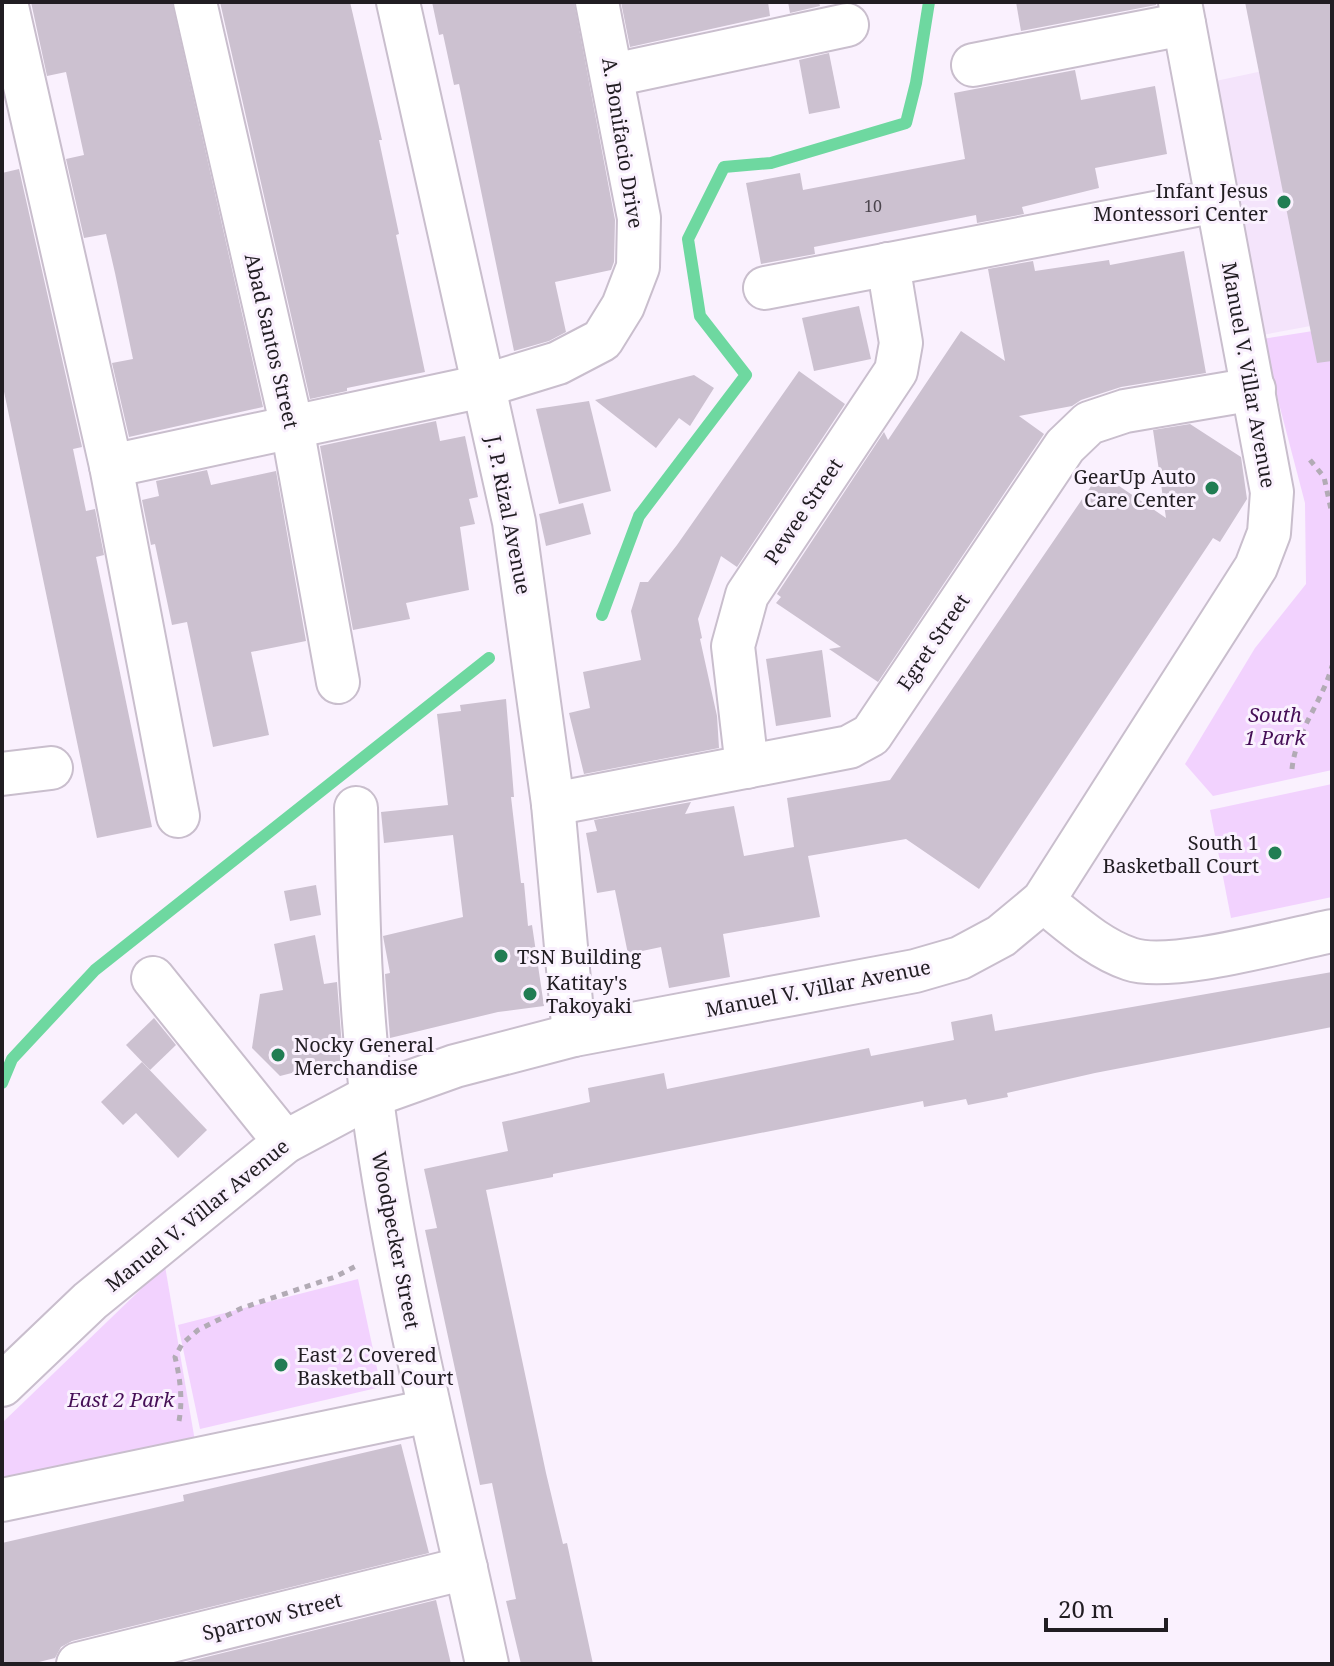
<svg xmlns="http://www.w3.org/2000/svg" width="1334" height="1666" font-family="'Noto Serif',serif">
	<rect width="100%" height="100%" fill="#faf1fe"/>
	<!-- built -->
	<path fill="#f4e4fb" d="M1332,56V322L1262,335L1211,82Z"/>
	<!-- green -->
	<g fill="#f2d2fe">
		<path d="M1332,328V770L1213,796L1185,764L1255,648L1306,584L1305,503L1262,339Z"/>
		<path d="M1332,784V897L1231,918L1210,810Z"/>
		<path d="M165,1266L196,1447L2,1491V1423Z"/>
		<path d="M358,1279L381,1387L200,1429L178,1325Z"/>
	</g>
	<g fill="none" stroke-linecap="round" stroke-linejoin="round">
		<!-- stream -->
		<g stroke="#6ed8a0" stroke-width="12">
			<path d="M602,615L639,516L746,375L700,316L688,239L724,167L771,163L906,123L916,83L929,2"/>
			<path d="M2,1083L12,1059L95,970L489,658"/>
		</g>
	</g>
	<!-- building -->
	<g fill="#ccc1d0">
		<path d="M31,2H172L263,407L129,437L112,363L133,359L115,273L106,234L84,238L66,159L84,155L66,72L47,76Z"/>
		<path d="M220,2H350L382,140H379L399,234L396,235L425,372L347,388V391L310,399Z"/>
		<path d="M432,2H574L615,220L614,262L611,270L555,282L566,332L549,341L514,351L459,84L454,85L443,34L439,35Z"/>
		<path d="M621,2H768L770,16L630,47Z"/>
		<path d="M788,2H819L820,6L790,13Z"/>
		<path d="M1016,2H1157L1156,5L1021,31Z"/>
		<path d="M1245,2H1332V361L1317,363Z"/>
		<path d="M829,53L840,108L809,114L799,60Z"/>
		<path d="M1075,70L1081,100L1155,86L1167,154L1095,168L1099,188L1022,207L1024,214L977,223L976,215L814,247L815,254L761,264L746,183L800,173L803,190L965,159L954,93Z"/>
		<path d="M19,169L82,447L73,449L86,511L95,509L104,555L96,557L152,827L97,838L2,382V173Z"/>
		<path d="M1184,251L1206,373L1121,387L1081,400L1072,406L1019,416L1044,434L878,682L829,649L841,647L776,603L781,597L777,594L884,432L888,440L961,331L1005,361L988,269L1033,261L1035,271L1109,260L1110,265Z"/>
		<path d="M859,306L871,359L814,371L802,318Z"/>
		<path d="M799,371L845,404L737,567L721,556L698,619L702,638L700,639L717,716L719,748L584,774L569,713L590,708L583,672L641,660L631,611L640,582H648L677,545Z"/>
		<path d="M694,375L714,388L690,426L679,418L656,448L595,400Z"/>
		<path d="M589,401L611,491L559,504L536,409Z"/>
		<path d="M436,421L440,441L465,436L478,497L469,499L475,524L460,527L469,590L406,603L410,619L353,630L320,446Z"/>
		<path d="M1190,424L1241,457L1247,499L1220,542L1213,538L979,889L906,839L808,856L820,917L723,934L730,977L669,988L661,947L628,954L615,890L597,893L586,833L597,831L594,820L691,802L685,814L734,806L744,856L794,847L787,798L890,780L1100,473L1166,518L1153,430Z"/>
		<path d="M207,470L211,485L276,471L306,641L251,652L269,735L213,747L187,622L172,625L155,544L151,545L142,500L159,496L156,481Z"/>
		<path d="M583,503L591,534L546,546L539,514Z"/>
		<path d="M822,650L831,717L776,726L766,659Z"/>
		<path d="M506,699L514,797H511L521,883H524L528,926L532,925L544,1006L498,1012L390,1038L385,974L390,973L383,936L463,917L453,835L384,843L381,812L448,805L437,714L461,711L460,705Z"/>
		<path d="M316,885L321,915L290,921L284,891Z"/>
		<path d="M315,935L324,984L337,982L343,1060L280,1076L252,1048L260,994L283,990L274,944Z"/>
		<path d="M1332,972V1027L1095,1073L1007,1093L1008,1097L968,1105L966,1099L924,1107L923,1101L553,1174V1177L486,1190L546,1473L563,1544L567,1543L593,1664H521L506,1601L516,1599L492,1483L480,1485L425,1230L437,1228L424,1169L508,1151L502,1122L590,1102L588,1088L664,1073L667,1089L869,1048L871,1056L954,1040L951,1022L992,1014L995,1031Z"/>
		<path d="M154,1018L176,1045L150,1070L126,1045Z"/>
		<path d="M142,1062L207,1130L178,1158L136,1113L123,1125L101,1102Z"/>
		<path d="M401,1444L429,1553L72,1641L61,1647L55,1658L31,1664H2V1543L184,1501L183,1495Z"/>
		<path d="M436,1600L451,1664H178Z"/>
	</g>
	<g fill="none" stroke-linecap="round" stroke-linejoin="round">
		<defs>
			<g id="minor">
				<path d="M6,2L111,466L178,816"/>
				<path d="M195,2L292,427L338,682"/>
				<path d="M398,2L514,522L553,804L574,1035"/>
				<path d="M973,65L1184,24"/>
				<path d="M613,75L847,25"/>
				<path d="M765,288L1217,201"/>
				<path d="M111,466L483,386L558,363L602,340L623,306L638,267L639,218L597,2"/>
				<path d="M747,767L733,646L747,595L896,371L901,343L888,264"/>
				<path d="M2,774L51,768"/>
				<path d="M553,804L849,747L871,735L1065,446L1089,423L1125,411L1254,389"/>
				<path d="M356,808C358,906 359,1002 372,1099C397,1290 447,1476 487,1664"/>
				<path d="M1043,901C1070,922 1097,948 1130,959C1170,973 1286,940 1332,931"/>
				<path d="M153,978L285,1142"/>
				<path d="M2,1385L90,1301L285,1142L371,1096L455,1066L574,1035L915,971L960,958L1001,936L1043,901L1256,567L1269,533L1272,492L1180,2"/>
				<path d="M2,1500L429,1411"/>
				<path d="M78,1664L466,1568"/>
			</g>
		</defs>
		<!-- minor casing -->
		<use href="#minor" stroke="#c9becd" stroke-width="46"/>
		<!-- path -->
		<g stroke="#b2abb5" stroke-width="5" stroke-dasharray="6 6" stroke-linecap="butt">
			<path d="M1310,460L1324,477L1332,514"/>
			<path d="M1292,769C1296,730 1322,703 1332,666"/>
			<path d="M179,1421C183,1399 180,1378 175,1357L182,1344L198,1330L242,1308L335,1277L358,1265"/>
		</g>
		<!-- minor -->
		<use href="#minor" stroke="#fff" stroke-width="42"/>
	</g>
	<!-- markers -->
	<g fill="#217d53" stroke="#faf1fe" stroke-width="3">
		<circle cx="1284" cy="202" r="8"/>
		<circle cx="1212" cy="488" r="8"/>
		<circle cx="1275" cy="853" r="8"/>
		<circle cx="501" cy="956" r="8"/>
		<circle cx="530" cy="994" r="8"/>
		<circle cx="278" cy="1055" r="8"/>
		<circle cx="281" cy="1365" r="8"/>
	</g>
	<g text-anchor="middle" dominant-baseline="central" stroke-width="6" stroke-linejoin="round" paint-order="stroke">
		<!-- number labels -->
		<g font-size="16" fill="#4c464e">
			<text x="873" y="206">10</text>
		</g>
		<!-- street labels -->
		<g font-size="20" fill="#211d22" stroke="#faf1fe">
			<text transform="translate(623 143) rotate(81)">A. Bonifacio Drive</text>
			<text transform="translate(272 341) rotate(77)">Abad Santos Street</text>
			<text transform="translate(1249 375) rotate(80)">Manuel V. Villar Avenue</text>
			<text transform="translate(803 511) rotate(-56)">Pewee Street</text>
			<text transform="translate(509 515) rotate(79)">J. P. Rizal Avenue</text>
			<text transform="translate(933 642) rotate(-56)">Egret Street</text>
			<text transform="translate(818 988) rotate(-11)">Manuel V. Villar Avenue</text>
			<text transform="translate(197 1215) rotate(-39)">Manuel V. Villar Avenue</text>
			<text transform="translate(396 1240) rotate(79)">Woodpecker Street</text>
			<text transform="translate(272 1616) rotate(-14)">Sparrow Street</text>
		</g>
		<!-- poi labels -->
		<g font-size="20" fill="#211d22" stroke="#faf1fe" text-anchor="start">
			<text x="1268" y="190" text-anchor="end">Infant Jesus<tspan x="1268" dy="23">Montessori Center</tspan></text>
			<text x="1196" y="476" text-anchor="end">GearUp Auto<tspan x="1196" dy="23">Care Center</tspan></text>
			<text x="1259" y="842" text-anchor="end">South 1<tspan x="1259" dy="23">Basketball Court</tspan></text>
			<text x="517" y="956">TSN Building</text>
			<text x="546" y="982">Katitay's<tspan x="546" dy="23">Takoyaki</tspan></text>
			<text x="294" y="1044">Nocky General<tspan x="294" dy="23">Merchandise</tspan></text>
			<text x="297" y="1354">East 2 Covered<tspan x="297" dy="23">Basketball Court</tspan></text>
		</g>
		<!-- park labels -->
		<g font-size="20" font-style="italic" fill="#450e56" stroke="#faf1fe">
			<text x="1275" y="714">South<tspan x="1275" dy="23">1 Park</tspan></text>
			<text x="121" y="1399">East 2 Park</text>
		</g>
	</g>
	<!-- border -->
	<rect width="1334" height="1666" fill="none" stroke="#211d22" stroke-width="8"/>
	<!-- scale -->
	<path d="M1046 1618v12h120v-12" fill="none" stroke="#211d22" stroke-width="4"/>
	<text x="1058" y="1618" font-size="24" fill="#211d22" stroke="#faf1fe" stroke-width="6" paint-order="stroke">20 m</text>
</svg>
